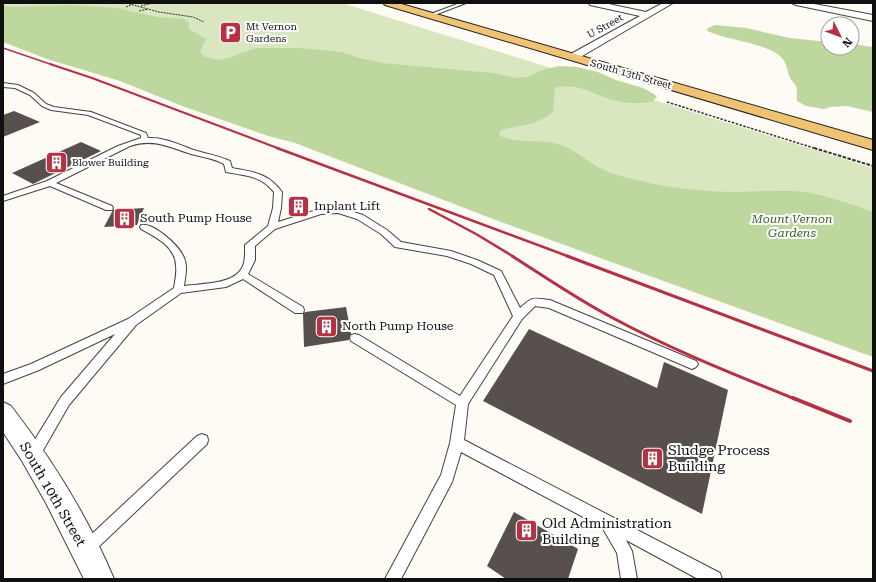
<svg xmlns="http://www.w3.org/2000/svg" width="876" height="582" font-family="'Roboto Serif',serif">
	<rect width="100%" height="100%" fill="#fefbf4"/>
	<!-- green -->
	<path fill="#d8e7bf" d="M3,3H342L873,168V339L3,34Z"/>
	<!-- forest -->
	<g fill="#bed79f">
		<path d="M70,5L117,8L157,17L184,19L189,22V29L206,39L200,52L205,57L218,60L228,58L256,48H299L342,52L359,58L382,63L493,73L516,78L528,77L542,70L559,66L577,67L598,72L616,80L643,88L654,94L657,97L652,102C641,103 628,104 617,101C597,97 577,81 555,88L553,112C533,127 524,124 501,130L499,135C515,145 542,138 561,145C571,148 578,154 587,160C601,171 620,176 637,180C667,188 705,192 736,192C758,192 781,189 803,192C827,195 851,204 873,212V357L501,222L295,143L268,136L182,106L120,81L47,59L3,42V6L15,7Z"/>
		<path d="M715,25L746,28L790,38L828,42V48H852V44L873,47V112L847,106L830,107L824,109L806,106L797,101C796,96 798,90 796,86C794,83 792,81 790,78C787,71 787,62 780,56C765,43 727,40 707,31L708,28Z"/>
	</g>
	<!-- building -->
	<g fill="#58504d">
		<path d="M14,111L40,122L3,137V115Z"/>
		<path d="M81,142L101,151L33,184L12,173Z"/>
		<path d="M144,208L137,225L104,227L113,210Z"/>
		<path d="M346,307L351,334L349,340L304,347L303,314L305,312Z"/>
		<path d="M529,329L657,388L664,362L728,390L702,514L483,401Z"/>
		<path d="M514,512L578,549L568,579H506L487,566Z"/>
	</g>
	<g fill="none" stroke-linecap="round" stroke-linejoin="round">
		<defs>
			<g id="service">
				<path d="M460,3H466L432,16L428,15Z"/>
				<path d="M3,83L18,85L34,93L46,104L54,107L91,112L146,133L148,138C166,137 181,146 197,151C208,154 219,156 230,161L232,168C254,172 268,173 282,192L281,208L278,222L320,209L338,207L363,215L387,230L401,242L451,251L477,260L501,271L520,308C533,296 533,298 550,300L696,361L698,364L696,367L692,369L549,308L535,306L522,319L468,404L464,440L720,573L722,579H698L626,540L632,551L637,579H621L617,553L602,527L461,452L452,482L401,579H385L441,475L450,443L456,405L351,341L350,338L351,335L355,334L359,335L460,396L513,316L494,275L471,264L447,256L395,247L381,234L357,219L338,213L321,214L275,229L255,246V260L248,274L303,307L304,310L303,313H295L243,279L226,287L181,293L136,325L69,405L38,459L33,461L28,459L26,455L28,451L61,397L115,334L39,370L3,384V374L31,364L128,319L174,288C175,281 177,274 176,266C176,247 156,237 141,229L140,227L141,225C153,222 180,246 184,258C188,267 185,277 184,286C199,284 229,284 239,272C246,265 245,254 245,245L268,226L273,208L274,192C260,175 246,176 226,172L224,164C213,158 202,157 191,154C169,147 153,138 130,146L56,183L112,206L113,208L112,210H106L50,186L3,201V196L47,181L118,146L141,138V135L88,115L51,110L42,106L30,95L15,88L3,87Z"/>
				<path d="M202,434L207,436L208,440L207,444L91,554L86,557L81,554L78,549L81,544L197,436Z"/>
			</g>
			<g id="minor">
				<path d="M589,3H604L646,12L663,3H673L577,59H569L568,57L569,55L640,16L590,5Z"/>
				<path d="M792,3H809L873,15V21L796,5Z"/>
				<path d="M3,402L11,406C52,459 88,517 114,579H84L46,503L22,461L3,432Z"/>
			</g>
			<path id="primary" d="M383,3H398L873,140V150L385,5Z"/>
		</defs>
		<!-- service casing -->
		<use href="#service" stroke="#434343" stroke-width="2"/>
		<!-- minor casing -->
		<use href="#minor" stroke="#434343" stroke-width="2"/>
		<!-- primary casing -->
		<use href="#primary" stroke="#212121" stroke-width="2"/>
		<!-- path-far2 -->
		<g stroke="#323232" stroke-width="1" stroke-dasharray="2 1" stroke-linecap="butt">
			<path d="M126,3L159,12L193,17L204,22"/>
			<path d="M141,6L153,3H162"/>
			<path d="M126,7L131,5"/>
			<path d="M139,11L148,9"/>
		</g>
		<!-- path-far1 -->
		<path stroke="#323232" stroke-width="1.5" stroke-dasharray="2.5 1.5" stroke-linecap="butt" d="M667,102L817,149"/>
		<!-- path -->
		<path stroke="#323232" stroke-width="2" stroke-dasharray="3.5 1.5" stroke-linecap="butt" d="M814,148L873,166"/>
		<!-- service -->
		<use href="#service" fill="#fff" fill-rule="evenodd"/>
		<!-- minor -->
		<use href="#minor" fill="#fff" fill-rule="evenodd"/>
		<!-- primary -->
		<use href="#primary" fill="#eec474" fill-rule="evenodd"/>
		<!-- rail-far4 -->
		<path stroke="#b73145" stroke-width="1.5" d="M3,48L53,65"/>
		<!-- rail-far3 -->
		<path stroke="#b73145" stroke-width="2" d="M50,64L92,78L280,149"/>
		<!-- rail-far2 -->
		<g stroke="#b73145" stroke-width="2.5">
			<path d="M277,148L570,257"/>
			<path d="M429,209L476,234L514,257"/>
		</g>
		<!-- rail-far1 -->
		<g stroke="#b73145" stroke-width="3">
			<path d="M512,256C545,277 577,299 611,317C670,349 733,374 795,399"/>
			<path d="M567,256L873,371"/>
		</g>
		<!-- rail -->
		<path stroke="#b73145" stroke-width="4" d="M793,398L850,421"/>
	</g>
	<!-- icons -->
	<defs>
		<symbol id="parking-square" viewBox="-11 -11 22 22"><rect x="-9" y="-9" width="18" height="18" rx="4" fill="#b73145" stroke="#fff"/><path d="M-3.5-5.5H1a3.5 3.5 0 0 1 0 7H-1V5.5H-3.5ZM-1-3.4V-.6H.8a1.4 1.4 0 0 0 0-2.8Z" fill="#fff"/></symbol>
		<symbol id="building-square" viewBox="-11 -11 22 22"><rect x="-9" y="-9" width="18" height="18" rx="4" fill="#b73145" stroke="#fff"/><path d="M-4-6H4V6H1V3H-1V6H-4ZM-2.5-4.3h1.7v1.8h-1.7ZM.8-4.3h1.7v1.8H.8ZM-2.5-1h1.7V.8h-1.7ZM.8-1h1.7V.8H.8Z" fill="#fff"/></symbol>
	</defs>
	<g fill-rule="evenodd">
		<use href="#parking-square" x="218" y="20" width="25" height="25"/>
		<use href="#building-square" x="44" y="150" width="25" height="25"/>
		<use href="#building-square" x="286" y="194" width="25" height="25"/>
		<use href="#building-square" x="112" y="206" width="25" height="25"/>
		<use href="#building-square" x="314" y="314" width="25" height="25"/>
		<use href="#building-square" x="640" y="446" width="25" height="25"/>
		<use href="#building-square" x="514" y="518" width="25" height="25"/>
	</g>
	<g text-anchor="middle" dominant-baseline="central" stroke-width="4" stroke-linejoin="round" paint-order="stroke">
		<!-- far-poi labels -->
		<g font-size="10" fill="#101010" stroke="#fff" text-anchor="start">
			<text x="246" y="26">Mt Vernon<tspan x="246" dy="12">Gardens</tspan></text>
			<text x="72" y="162">Blower Building</text>
		</g>
		<!-- far-street labels -->
		<g font-size="10" fill="#101010" stroke="#fff">
			<text transform="translate(605 26) rotate(-29)">U Street</text>
			<text transform="translate(631 74) rotate(16)">South 13th Street</text>
		</g>
		<!-- poi labels -->
		<g font-size="12" fill="#101010" stroke="#fff" text-anchor="start">
			<text x="314" y="206">Inplant Lift</text>
			<text x="140" y="218">South Pump House</text>
			<text x="342" y="326">North Pump House</text>
		</g>
		<!-- park labels -->
		<g font-size="12" font-style="italic" fill="#386424" stroke="#fff">
			<text x="792" y="219">Mount Vernon<tspan x="792" dy="14">Gardens</tspan></text>
		</g>
		<!-- near-poi labels -->
		<g font-size="14" fill="#101010" stroke="#fff" text-anchor="start">
			<text x="668" y="450">Sludge Process<tspan x="668" dy="16">Building</tspan></text>
			<text x="542" y="523">Old Administration<tspan x="542" dy="16">Building</tspan></text>
		</g>
		<!-- near-street labels -->
		<g font-size="14" fill="#101010" stroke="#fff">
			<text transform="translate(53 494) rotate(60)">South 10th Street</text>
		</g>
	</g>
	<!-- border -->
	<rect width="876" height="582" fill="none" stroke="#101010" stroke-width="8"/>
	<!-- north arrow -->
	<g transform="translate(840 36) rotate(132)"><circle r="19" fill="#ffffff" stroke="#9f9f9f"/>
	<path d="M0-3L7 15L0 10L-7 15Z" fill="#b73145"/>
	<text y="-6" font-size="11" font-weight="bold" text-anchor="middle" fill="#101010">N</text>
	</g>
</svg>
